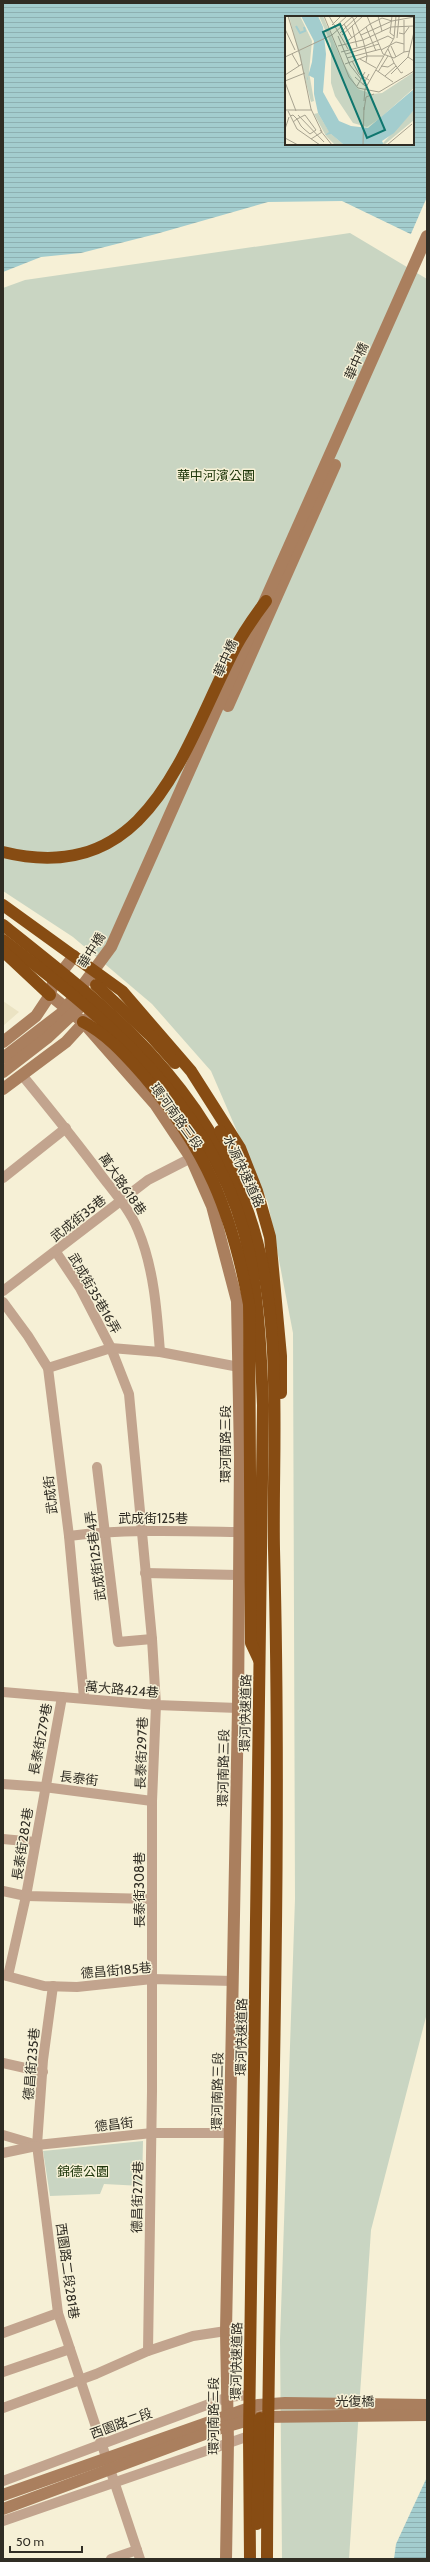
<svg xmlns="http://www.w3.org/2000/svg" width="430" height="2562" font-family="Cabin,'Noto Sans TC',sans-serif">
	<defs>
		<pattern id="water-rules" width="6" height="5" patternUnits="userSpaceOnUse"><rect width="6" height="5" fill="#a3cdce"/><path d="M0 2.5h6" fill="none" stroke="#8db0b1"/></pattern>
	</defs>
	<rect width="100%" height="100%" fill="#f6f0d6"/>
	<!-- built -->
	<path fill="#ebe3c3" d="M3,1001L19,1012L3,1026Z"/>
	<!-- green -->
	<g fill="#c9d5c2">
		<path d="M350,233L427,279V2013L371,2230L349,2559H282L280,2340L295,1899L293,1333L268,1203L211,1071L152,1004L73,937L3,891V288L25,280Z"/>
		<path d="M143,2141L142,2186L104,2184L100,2194L50,2196L43,2151Z"/>
	</g>
	<!-- water -->
	<g fill="url(#water-rules)" fill-rule="evenodd">
		<path d="M3,3H427V242L342,201L268,202L156,234L81,253L41,257L3,272ZM286,17H413V144H286Z"/>
		<path d="M427,2477V2559H394L396,2544Z"/>
	</g>
	<!-- pier -->
	<path fill="#f6f0d6" d="M427,197V244L410,236Z"/>
	<g fill="none" stroke-linecap="round" stroke-linejoin="round">
		<!-- street -->
		<g stroke="#c2a48e" stroke-width="10">
			<path d="M22,1075C49,1108 76,1141 101,1175C114,1192 130,1210 138,1230C154,1268 157,1312 160,1352"/>
			<path d="M3,1178L66,1128"/>
			<path d="M56,1252L80,1288L111,1348L129,1394L152,1639L156,1705L152,1801V2091L148,2351"/>
			<path d="M3,1291L148,1180L191,1158"/>
			<path d="M3,1302L28,1336L48,1368L69,1536L84,1698"/>
			<path d="M48,1368L111,1348L160,1352L239,1367"/>
			<path d="M97,1467L118,1642L152,1639"/>
			<path d="M69,1536C125,1529 181,1531 238,1532"/>
			<path d="M145,1573L238,1575"/>
			<path d="M3,1692L156,1705L238,1708"/>
			<path d="M3,1784L44,1787L152,1801"/>
			<path d="M3,1839L35,1842"/>
			<path d="M3,1891L26,1896L152,1899"/>
			<path d="M3,1975L44,1986L77,1987L152,1979L233,1981"/>
			<path d="M8,1976L26,1896L62,1697"/>
			<path d="M53,1986L43,2060L37,2145L58,2313L140,2559"/>
			<path d="M3,2063L43,2072"/>
			<path d="M3,2135L37,2145L152,2133H230"/>
			<path d="M3,2153L36,2146"/>
			<path d="M3,2333L58,2313"/>
			<path d="M3,2372L70,2349"/>
			<path d="M3,2408L96,2374L148,2351L193,2336L226,2331"/>
			<path d="M3,2481L228,2397L249,2395"/>
			<path d="M3,2521L249,2436"/>
			<path d="M111,2559L137,2550"/>
		</g>
		<!-- secondary -->
		<g stroke="#aa7f5e" stroke-width="12">
			<path d="M228,706L335,465"/>
			<path d="M50,995L83,1022L155,1104L191,1158L212,1206L237,1301L240,1457L238,1708L226,2331L228,2442L226,2559"/>
			<path d="M3,1042L36,1016L50,995L53,983L74,956"/>
			<path d="M3,1058L63,1012L111,947L427,236"/>
			<path d="M3,1072L47,1038L79,1008"/>
			<path d="M3,1089L66,1042L89,1017"/>
			<path d="M3,2495L258,2405L285,2403L427,2405"/>
			<path d="M3,2509L221,2428L260,2417L427,2415"/>
		</g>
		<!-- highway -->
		<g stroke="#874c13" stroke-width="12">
			<path d="M3,852C148,888 182,752 233,652C242,634 254,617 266,601"/>
			<path d="M3,905L122,991L191,1071L240,1148L257,1191L270,1237L281,1356V1393"/>
			<path d="M3,925C109,1009 200,1079 248,1212C285,1316 272,1439 274,1549C283,1885 268,2222 267,2559"/>
			<path d="M3,940C113,1024 221,1113 250,1257C259,1306 261,1355 263,1405L249,2436L250,2559"/>
			<path d="M3,951L50,995"/>
			<path d="M96,985L150,1035L175,1063"/>
			<path d="M83,1022C107,1034 126,1056 144,1076C207,1150 231,1210 249,1304L251,1643L259,1660"/>
			<path d="M220,1131L232,1152L250,1194"/>
			<path d="M257,2524L260,2418"/>
		</g>
	</g>
	<g text-anchor="middle" dominant-baseline="central" stroke-width="3" stroke-linejoin="round" paint-order="stroke">
		<!-- street labels -->
		<g font-size="13" fill="#302d24" stroke="#f6f0d6">
			<text transform="translate(356 361) rotate(-66)">華中橋</text>
			<text transform="translate(225 658) rotate(-66)">華中橋</text>
			<text transform="translate(91 950) rotate(-58)">華中橋</text>
			<text transform="translate(177 1116) rotate(54)">環河南路三段</text>
			<text transform="translate(244 1171) rotate(65)">水源快速道路</text>
			<text transform="translate(123 1184) rotate(55)">萬大路618巷</text>
			<text transform="translate(78 1218) rotate(-38)">武成街35巷</text>
			<text transform="translate(95 1293) rotate(60)">武成街35巷16弄</text>
			<text transform="translate(225 1444) rotate(-90)">環河南路三段</text>
			<text transform="translate(50 1495) rotate(-96)">武成街</text>
			<text x="153" y="1518">武成街125巷</text>
			<text transform="translate(95 1556) rotate(-97)">武成街125巷4弄</text>
			<text transform="translate(122 1689) rotate(5)">萬大路424巷</text>
			<text transform="translate(245 1713) rotate(-89)">環河快速道路</text>
			<text transform="translate(40 1739) rotate(-79)">長泰街279巷</text>
			<text transform="translate(141 1753) rotate(-88)">長泰街297巷</text>
			<text transform="translate(223 1768) rotate(-89)">環河南路三段</text>
			<text transform="translate(79 1778) rotate(7)">長泰街</text>
			<text transform="translate(22 1844) rotate(-81)">長泰街282巷</text>
			<text transform="translate(139 1890) rotate(-90)">長泰街308巷</text>
			<text transform="translate(116 1970) rotate(-5)">德昌街185巷</text>
			<text transform="translate(241 2037) rotate(-89)">環河快速道路</text>
			<text transform="translate(31 2064) rotate(-85)">德昌街235巷</text>
			<text transform="translate(217 2091) rotate(-89)">環河南路三段</text>
			<text transform="translate(114 2124) rotate(-7)">德昌街</text>
			<text transform="translate(137 2197) rotate(-89)">德昌街272巷</text>
			<text transform="translate(68 2271) rotate(82)">西園路二段281巷</text>
			<text transform="translate(236 2361) rotate(-89)">環河快速道路</text>
			<text x="355" y="2401">光復橋</text>
			<text transform="translate(213 2416) rotate(-90)">環河南路三段</text>
			<text transform="translate(121 2423) rotate(-20)">西園路二段</text>
		</g>
		<!-- park labels -->
		<g font-size="13" fill="#20380c" stroke="#f6f0d6">
			<text x="216" y="475">華中河濱公園</text>
			<text x="83" y="2171">錦德公園</text>
		</g>
	</g>
	<!-- overview -->
	<g transform="translate(285 16)">
		<rect width="129" height="129" fill="#f6f0d6"/>
		<path d="M4,0H15L27,25L24,56L29,85L26,86ZM34,0H38L55,41L73,73L87,78L97,77L129,56V72L94,103L82,111L68,107L50,80L46,67V28ZM129,94V104L99,129L98,127ZM33,97L45,117L59,129H50L41,120L29,98Z" fill="#c9d5c2"/>
		<path d="M16,0H33L38,11L41,38L38,76L54,105L66,110L83,112L129,73V94L109,117L97,125L99,129H59L46,118L40,119L44,116L33,97L29,78V62L23,59V63L22,64L27,46L29,25Z" fill="#a3cdce"/>
		<path fill="none" stroke="#a3cdce" stroke-width="2" d="M11,10L15,17L20,15L19,11"/>
		<path fill="none" stroke="#a7a28f" stroke-width="1" d="M3,0L15,39L26,93L37,116M39,0L64,61L73,72L94,76L129,55M44,0L63,33M67,0L78,24L82,40L81,46M82,0L98,38L109,42L119,36L125,35M93,0L97,15M107,0L105,17L109,20M59,8L67,22M47,9L56,0M67,10L72,31M50,11L62,0M81,11L91,35M0,13L10,34M129,16L123,41L129,45M55,17L73,0M114,17L119,18L124,11M57,19L78,0M76,19L107,5L129,1M53,20L65,49L76,63M112,22L114,1M61,26L85,8L97,2L107,5M53,30L78,24L106,11L129,10M106,30L111,41M103,33L109,47L116,57L118,56M96,34L111,26L119,28M56,36L80,30L103,20L108,23M119,36V4M7,38L14,50M61,38L94,28M0,41L47,19L68,0M62,42L96,33M75,43L91,52M67,45L74,58L84,64M60,48L82,40H98M96,50L103,51L109,47M91,54L108,66M93,56L103,40M106,58L123,41M0,59L17,48M100,60L111,50M70,61L80,70M0,65L20,57M0,66L11,95M78,69L84,58M72,70L80,56M79,85L80,73L109,22L111,0M0,94H27M79,94L81,81L89,78M3,95L12,113L35,129M13,99L39,126M5,100L8,99L12,103L16,110L19,113L25,118L31,114L20,99L12,103L8,106M0,113L4,101M35,114L47,129M0,122L13,129M26,123L37,116M78,129L79,91M102,129L127,108"/>
		<path fill="#0f766e" fill-opacity="0.15" stroke="#0f766e" stroke-width="2" d="M55,8L100,114L82,122L38,16Z"/>
		<rect width="129" height="129" fill="none" stroke="#302d24" stroke-width="2"/>
	</g>
	<!-- border -->
	<rect width="430" height="2562" fill="none" stroke="#302d24" stroke-width="8"/>
	<!-- scale -->
	<path d="M10 2546v6h72v-6" fill="none" stroke="#302d24" stroke-width="2"/>
	<text x="16" y="2546" font-size="12" fill="#302d24" stroke="#f6f0d6" stroke-width="3" paint-order="stroke">50 m</text>
</svg>
